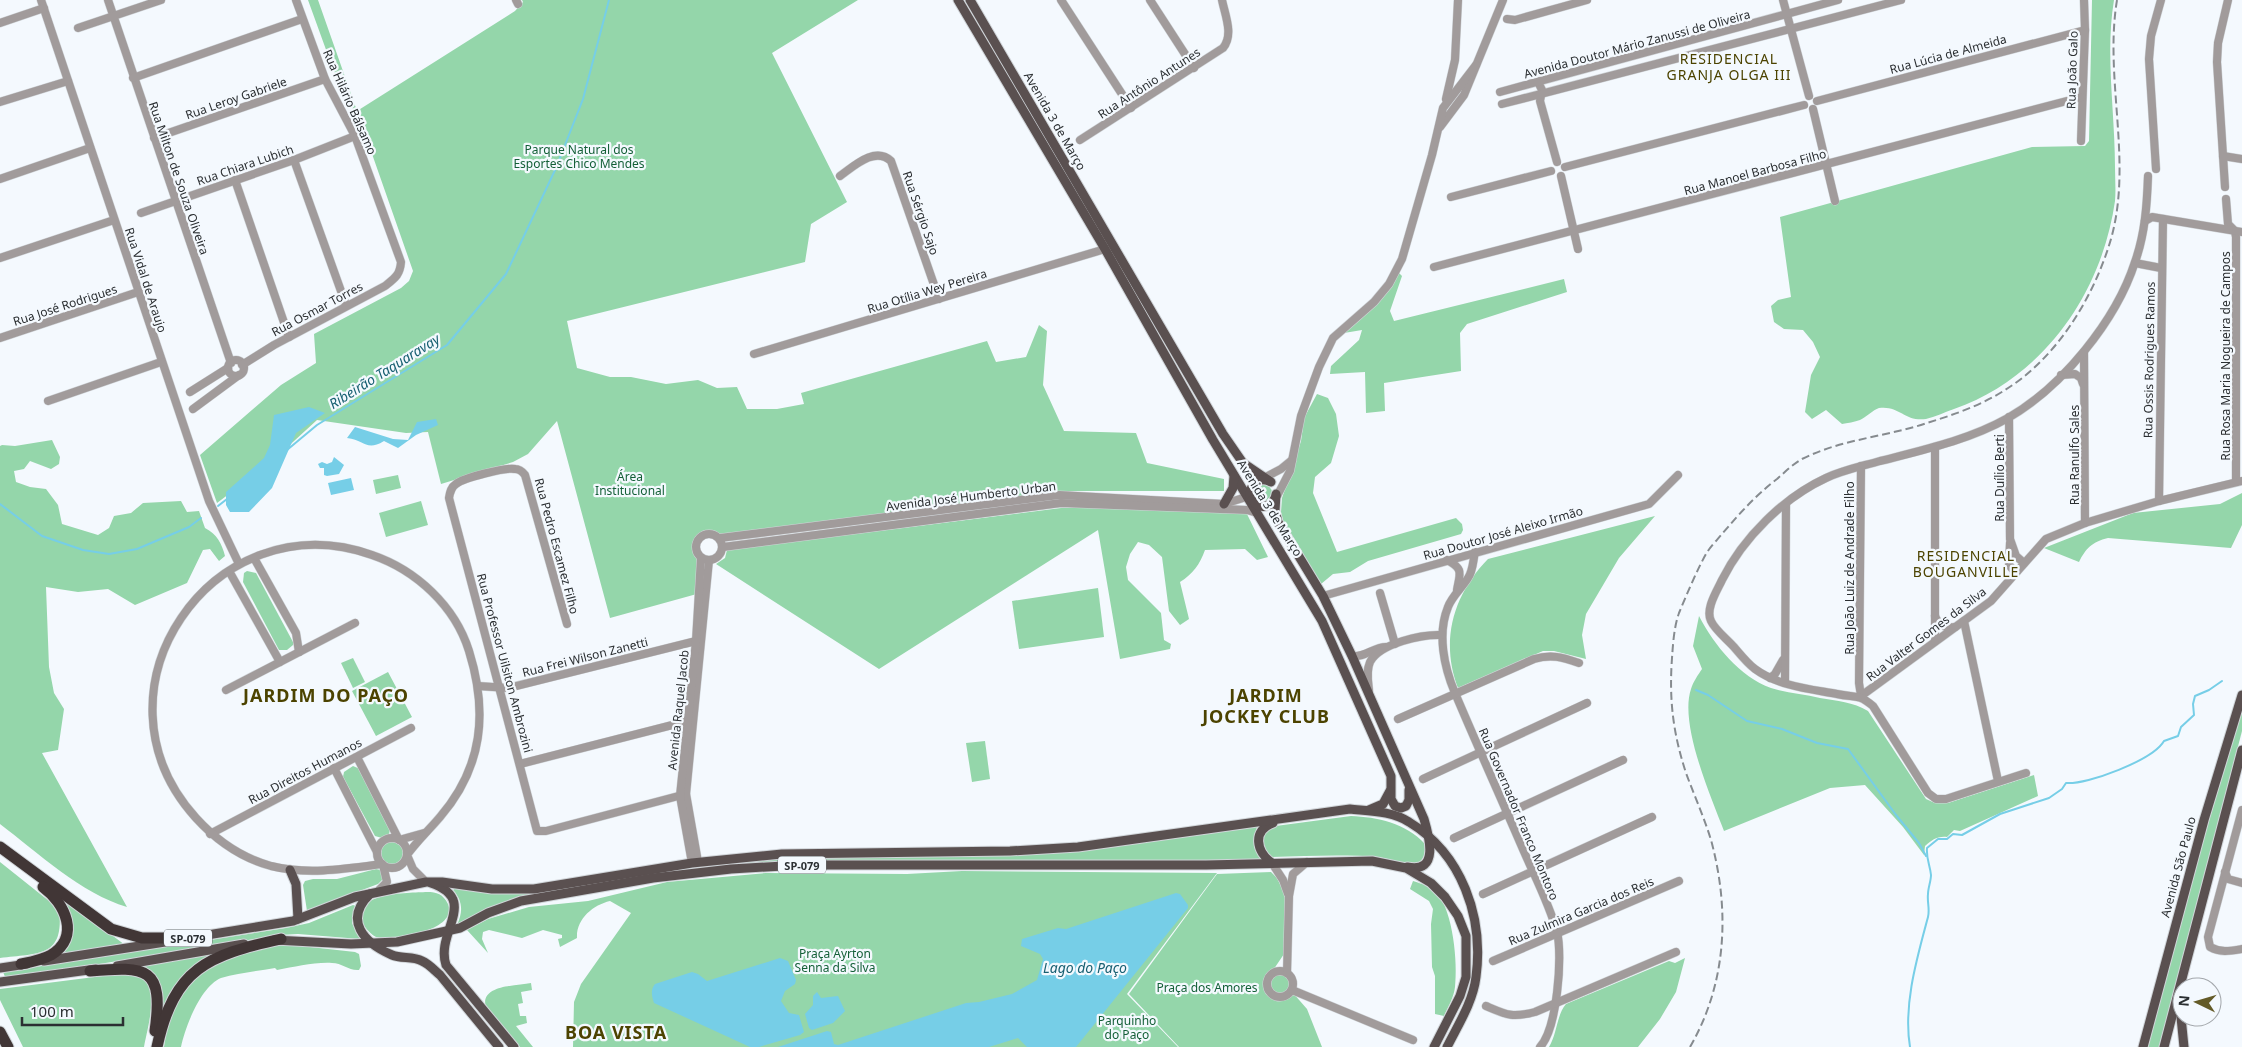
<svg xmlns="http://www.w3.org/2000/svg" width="2242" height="1047" font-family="'Noto Sans',sans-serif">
	<rect width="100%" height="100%" fill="#f4f9fe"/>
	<!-- green -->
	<g fill="#94d6aa">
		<path d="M308,0H318L357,111L515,11L523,2L522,0H858L772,53L847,202L811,224L805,262L567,321L577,368L610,377H631L666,384L698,380L717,388L737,387L747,409H777L804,404L801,393L987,341L996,362L1026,357L1039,325L1047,331L1043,385L1064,431L1136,433L1147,463L1224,479V491H1066L722,536L705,530L699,534L695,540L704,592L610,618L557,421L528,454L513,462L441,484L428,432L406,433L317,420L270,463L217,503L200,455L281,385L316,363L314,334L401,288L409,281L413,271L364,131L333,69Z"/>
		<path d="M2092,0H2114C2105,54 2115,112 2115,167C2115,178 2116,190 2115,201C2102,293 2043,378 1954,409C1945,412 1935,417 1926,419C1905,422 1899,405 1879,408C1873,410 1866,417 1860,420C1855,422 1847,423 1842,424L1826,410L1812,419L1805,412L1811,375L1820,357L1813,342L1803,330L1784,329L1774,322L1771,306L1778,300L1791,297L1780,217L2032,147L2085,146L2089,141Z"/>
		<path d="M1398,272L1402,276L1390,311L1394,321L1564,279L1567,292L1467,324L1460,333L1461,371L1384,383L1385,411L1366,413L1365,372L1330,374L1331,366L1359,340L1362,330L1344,333C1368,314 1383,299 1398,272Z"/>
		<path d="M1317,394L1328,398L1336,414L1339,436L1331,463L1315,477L1313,493L1337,552L1456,518L1462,524L1463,530L1461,534L1368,561L1350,572L1333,574L1321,584L1312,572L1284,524L1281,512L1282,498L1301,441L1304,418Z"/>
		<path d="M52,440L60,457L59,464L51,469L30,461L24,469L14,471L16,482L30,487L46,489L58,505L62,524L98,535L109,528L114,516L131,513L143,503L181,501L187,512L199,511L205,528C217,534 222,544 225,556L219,561L210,549L203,550L187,583L135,605L108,589L78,592L46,587L49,667L54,693L64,709L58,750L42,753L127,907C82,894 37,852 0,824V446L2,445L15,446Z"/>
		<path d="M398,475L401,488L376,494L373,480Z"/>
		<circle cx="1263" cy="493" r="9"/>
		<path d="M2242,493V525L2231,548L2108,538C2092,542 2086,548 2079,562L2044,548L2133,513L2220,504Z"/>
		<path d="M421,501L428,525L386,537L379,513Z"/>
		<path d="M1102,507L1246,512L1268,557L1257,560L1245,549L1205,550C1200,564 1193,574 1180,582L1189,619L1180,625L1169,611L1162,557L1149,545L1138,542L1130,554L1126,567L1128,580L1161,613L1164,640L1171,644L1170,649L1120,659L1098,530L879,669L716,564L725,558L727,550L1061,508Z"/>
		<path d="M1655,516L1619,558L1586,614L1582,635L1586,659L1554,651H1543L1458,688C1440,641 1453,595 1488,559Z"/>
		<path d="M247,571L256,573L293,642V645L287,650H279L243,582L244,573Z"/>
		<path d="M1098,588L1104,637L1019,649L1012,601Z"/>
		<path d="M1699,616C1714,645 1740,677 1771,688C1787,693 1804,694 1820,698C1837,701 1853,702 1868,711L1926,799L1935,803H1948L2034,775L2038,796L1960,831L1954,830L1947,837C1937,836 1932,840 1925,846L1924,855L1903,827L1865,785L1830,788L1724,831C1711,797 1679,724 1691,689C1693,682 1698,675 1702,669L1693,646Z"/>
		<path d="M353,658L365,682L353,688L341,663Z"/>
		<path d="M388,672L412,717L376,736L352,691Z"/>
		<path d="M2242,709V731L2160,1047H2148L2193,875Z"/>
		<path d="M985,741L990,779L972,782L966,743Z"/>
		<path d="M353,766L360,769L390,830L389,834L382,838L375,836L343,777L344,772Z"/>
		<path d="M1351,816C1377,817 1406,823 1425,844C1426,851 1424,861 1416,864C1411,866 1386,858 1378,857C1344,854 1307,856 1272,857L1266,855C1261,845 1260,836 1269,827Z"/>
		<path d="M1257,826L1254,847L1262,860L839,861L523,896L491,908L457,925C463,912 463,901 453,890L456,888L486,891L697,865L790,856L986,855Z"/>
		<circle cx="392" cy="853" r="12"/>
		<path d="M0,862L59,909C65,958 38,953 0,958Z"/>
		<path d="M376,869L381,870L383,879L378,884L307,911L303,885L305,881L313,879H337Z"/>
		<path d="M962,871L1217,873L1127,994L1178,1047H573L574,1002L581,984L631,913L610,901C593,905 576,919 577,938L560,947L558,939L562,938V935L543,930L522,938L489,930L483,932L482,939L488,953L467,930L488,919L529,907L588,901L667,882L766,873L907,874Z"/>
		<path d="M1271,872L1277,878L1286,896L1284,954L1265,982C1267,994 1273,998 1286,999L1293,993L1307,1009L1322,1047H1179L1129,994L1217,874Z"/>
		<path d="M1413,881C1422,884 1431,886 1437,893C1453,911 1458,963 1455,987C1454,997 1448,1007 1444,1016L1435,1014V976L1432,967L1431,924L1433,909L1429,901L1410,889Z"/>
		<path d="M52,890L125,945L56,958L69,938Z"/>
		<path d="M427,892C437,892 443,894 448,904C459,931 392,941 376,937C372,935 368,931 365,927C344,892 409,893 427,892Z"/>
		<path d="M353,905L356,906L352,923L360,939L298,934L279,935L6,979L3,972L286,928L309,923Z"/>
		<path d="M283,944L355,952L359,954L361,966L359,970C349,971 342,963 332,963C314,962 295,967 277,970L275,968C258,971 238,973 221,978C201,986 185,1027 181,1047H164C170,1005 184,974 226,957C243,950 265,948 283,944Z"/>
		<path d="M214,953L162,1016L160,996L136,968Z"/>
		<path d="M1685,958L1676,992L1660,1019L1638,1047H1549C1557,1034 1557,1014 1566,1004L1669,961L1675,963Z"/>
		<path d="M126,973C129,974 135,973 138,974C162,982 147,1029 144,1047H23L0,1000V989Z"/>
		<circle cx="1280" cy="984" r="10"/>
		<path d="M531,983L532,990L521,992L523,1003L518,1004L520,1016H526L527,1023L516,1026L533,1047H520L486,1008C479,985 515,986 531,983Z"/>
	</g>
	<!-- water -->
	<g fill="#76cee7">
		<path d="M309,407L325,413L296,433L272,488L249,512H230L226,505V492L264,458L270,445L274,415Z"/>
		<path d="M436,419L438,425L416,435L398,448L384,441C366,452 365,440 347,438L355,427L393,439L408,440L417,422Z"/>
		<path d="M334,457L344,465L339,474L327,476L324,475V468H320L318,464L322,462L327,464L332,462Z"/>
		<path d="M351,478L354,490L331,495L328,483Z"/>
		<path d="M1176,893L1180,894L1188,905V908L1076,1047H1027L1018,1038L989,1047H778L827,1031L831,1032L834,1044L838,1045L966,1003L979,1002L1012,994L1037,980L1043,959L1040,954L1021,946L1022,939L1058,928L1066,929Z"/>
		<path d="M780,958L788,961L796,980L795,984L785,991L781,1001L789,1013L799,1015L804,1032L800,1035L759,1047H750L654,1003C652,997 650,990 655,984L692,972L698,974L707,981Z"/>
		<path d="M817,992L821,998L838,996L845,1011L833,1023L812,1030L809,1028L805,1014L813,1005V996Z"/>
	</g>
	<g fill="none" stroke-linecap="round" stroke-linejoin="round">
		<!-- stream -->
		<g stroke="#76cee7" stroke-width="2">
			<path d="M287,450L317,425L447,345L506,274L556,168L583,99L609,0"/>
			<path d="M0,504L42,536L83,550L109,554L137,549L189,527L201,518"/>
			<path d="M218,506L227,499"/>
			<path d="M1696,690L1708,695L1747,721L1782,729L1817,743L1848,749L1896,815L1919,843L1926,856"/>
			<path d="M1910,1047C1903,1005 1917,958 1928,917C1930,909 1927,902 1928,894C1928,888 1931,881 1931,875C1930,865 1926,858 1927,848L1938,839H1947L1953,834L1962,835L2000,814L2049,798L2062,789L2066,783C2087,785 2153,760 2164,741L2178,736L2181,727L2194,715L2193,704L2195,696L2209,690L2222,681"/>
		</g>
		<defs>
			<g id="minor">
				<path d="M41,0L209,501L239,564"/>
				<path d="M108,0L231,363"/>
				<path d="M516,0L518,4"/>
				<path d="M1061,0L1131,108"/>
				<path d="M1150,0L1194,68"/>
				<path d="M1783,0L1809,96"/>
				<path d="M1507,19L1515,20L1587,0"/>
				<path d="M0,23L44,8"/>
				<path d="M78,28L161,0"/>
				<path d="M133,78L302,19"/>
				<path d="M1538,82L1542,90L1540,101L1557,162"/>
				<path d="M1500,92L1838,0"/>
				<path d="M1446,99L1455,60L1458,0"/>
				<path d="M1817,101L2085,30"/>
				<path d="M0,102L68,81"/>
				<path d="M1502,104L1901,0"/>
				<path d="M1813,109L1835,201"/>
				<path d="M1440,127L1464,95L1503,0"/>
				<path d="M154,138L325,79"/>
				<path d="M1080,140L1223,48C1234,35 1225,15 1222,0"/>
				<path d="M2081,141L2085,30L2084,0"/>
				<path d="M2223,156L2242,159"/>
				<path d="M294,160L346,305"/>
				<path d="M1565,167L1804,105"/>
				<path d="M2156,169L2149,59L2151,36L2161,0"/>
				<path d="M840,176C854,166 875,146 891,161L939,299"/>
				<path d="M1561,176L1578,249"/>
				<path d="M0,179L90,148"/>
				<path d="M235,180L289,337"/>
				<path d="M2225,187L2217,62L2218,43L2228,0"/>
				<path d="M1451,197L1551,171"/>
				<path d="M2226,199L2228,224L2235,231L2236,237V482"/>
				<path d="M141,213L294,160L355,136"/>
				<path d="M2145,221L2152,217L2242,232"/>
				<path d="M0,258L114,220"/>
				<path d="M2135,263L2161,268"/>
				<path d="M1434,267L2082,97"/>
				<path d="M0,338L138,292"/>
				<path d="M2084,352L2085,523"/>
				<path d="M754,354L1105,249"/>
				<circle cx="236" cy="368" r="8"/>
				<path d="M242,365L274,345L385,286C395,278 400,275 401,262L355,136L325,79L296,0"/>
				<path d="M2061,375L2075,374L2081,378L2083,384"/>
				<path d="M190,392L228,368"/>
				<path d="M48,401L161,362"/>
				<path d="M193,409L239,375"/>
				<path d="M2009,417L2010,539L2016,556L2024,563"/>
				<path d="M1861,466L1859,683L1861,696L1991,601L2046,539L2085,523L2159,501L2242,481"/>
				<path d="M1260,480L1281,469L1292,460"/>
				<path d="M1275,500L1290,471L1301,416L1319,367L1333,338L1374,302L1389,284L1402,259L1432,155L1443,108L1476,65"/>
				<path d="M2159,501L2163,219"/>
				<circle cx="709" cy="547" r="13"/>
				<path d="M720,538L1059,495L1224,504L1243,498L1249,490"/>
				<path d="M2010,543L2009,565L2016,573"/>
				<path d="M723,547L1061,503L1247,510L1257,513"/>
				<path d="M1475,552C1473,561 1473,571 1468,578C1462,588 1452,596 1448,607C1437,634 1444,667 1455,693C1477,745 1500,796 1522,847C1534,875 1549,903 1557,932C1563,956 1557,1029 1540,1047"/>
				<path d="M254,558L296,633L299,652"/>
				<path d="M1447,560C1464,569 1460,573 1457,590"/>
				<path d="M229,571L280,662"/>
				<path d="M1380,593L1395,644"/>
				<path d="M1323,596L1649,504L1678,475"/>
				<path d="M1935,616C1939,626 1944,628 1955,627"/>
				<path d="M1964,621L1998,781"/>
				<path d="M567,624L525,475C522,471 519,469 515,469C506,467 463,478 456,484C451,487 450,492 449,498L537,831H546L686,794"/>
				<path d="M1935,641V447"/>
				<path d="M1352,656C1365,658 1373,647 1386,647"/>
				<path d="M1770,678L1775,674L1783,660"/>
				<path d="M1785,683L1786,504"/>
				<path d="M478,686L508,688L696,641"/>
				<path d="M226,690L355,623"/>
				<path d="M1369,690C1368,681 1366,671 1370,662C1380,643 1423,634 1442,635"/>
				<path d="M1398,719L1534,659C1551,654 1562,657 1579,663"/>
				<path d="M357,757L399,840L424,833"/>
				<path d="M520,764L688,721"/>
				<path d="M334,768L377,852"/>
				<path d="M2026,773L1946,799H1936L1928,793L1873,706C1857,693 1856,698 1837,694C1810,689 1778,686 1755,669C1747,663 1740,654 1734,647C1727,639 1715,630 1711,621C1705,609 1717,591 1722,580C1743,538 1783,498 1826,478C1843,470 1863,466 1880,461C1923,450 1969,440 2008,418C2062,387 2116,321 2135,262C2145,234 2147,205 2148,176"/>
				<path d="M1423,779L1587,703"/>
				<path d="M2242,810L2208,937L2210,947C2221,953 2230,951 2242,949"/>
				<path d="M210,834L411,728"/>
				<path d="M1454,838L1623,760"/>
				<circle cx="392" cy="853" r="15"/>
				<path d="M698,862L686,794L709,560"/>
				<path d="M692,863L680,796L696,641L701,558"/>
				<path d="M1272,863L1283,880L1288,894"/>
				<path d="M382,864C345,869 307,875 271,866C242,858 216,840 196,818C81,691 213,499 372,555C416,570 455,606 469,651C488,712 483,767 440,817C429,830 417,841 407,855L413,869L426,882"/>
				<path d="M2225,872L2228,879L2242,883"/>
				<path d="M379,890L387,882L383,865"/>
				<path d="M1483,894L1652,817"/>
				<path d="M1493,961L1679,881"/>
				<circle cx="1280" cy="984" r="13"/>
				<path d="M1287,973L1289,896L1293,874L1307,862"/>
				<path d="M1292,990L1413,1040"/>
				<path d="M1486,1006C1507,1015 1512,1018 1535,1012L1676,952"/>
			</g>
			<g id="major">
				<path d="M958,0L1105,249L1213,440L1322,621L1391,776V799L1395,806L1401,808L1406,806L1409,800V790"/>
				<path d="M970,0L1223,434L1243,463L1271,482"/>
				<path d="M1276,494L1275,511L1278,522L1323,596L1352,656L1424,819C1429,836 1440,874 1407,867"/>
				<path d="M1250,500C1249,488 1255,476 1269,481"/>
				<path d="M1252,500C1259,510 1271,508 1276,496"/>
				<path d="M1224,504L1233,488L1234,476"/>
				<path d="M1369,810L1383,804L1390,791"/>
				<path d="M1272,863C1256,852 1252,830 1273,823"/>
				<path d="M290,870L296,884L298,919"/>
				<path d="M431,883C480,900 435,932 446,965L514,1047"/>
				<path d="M370,894C343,920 364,943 392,955C401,959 413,956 422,961C429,964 434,970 440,975L499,1047"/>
				<path d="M183,939L293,921L355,897L426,882H442L492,889H534L692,863L782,854L1010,851L1078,847L1350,809C1369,811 1393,811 1409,822C1462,854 1484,917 1476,977C1473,1002 1458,1025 1447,1047"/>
				<path d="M274,940L351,944L397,942L460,928L488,913L521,901L653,878L731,869L801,865H1206L1372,861L1406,868L1431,883L1445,897L1458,916L1466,936V977L1460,996L1434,1047"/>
				<path d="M44,961L165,942"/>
				<path d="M117,966L244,944"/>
				<path d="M0,968L27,964"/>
				<path d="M0,982L96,969"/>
				<path d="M2182,995L2181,1017L2184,1047"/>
				<path d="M2143,1047L2204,820L2242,695"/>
				<path d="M2164,1047L2242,750"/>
			</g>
			<g id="highway">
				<path d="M0,847L111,929L142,938H187"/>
				<path d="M21,964C31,962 42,960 51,955C81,937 65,903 43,887"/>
				<path d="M90,971C147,966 164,967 155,1031"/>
				<path d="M0,1032L8,1047"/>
				<path d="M157,1047C174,968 208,955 281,939"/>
			</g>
		</defs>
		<!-- minor casing -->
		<use href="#minor" stroke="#d0d5d9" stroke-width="9"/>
		<!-- major casing -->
		<use href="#major" stroke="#d0d5d9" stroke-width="11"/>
		<!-- highway casing -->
		<use href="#highway" stroke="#d0d5d9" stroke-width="13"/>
		<!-- minor -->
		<use href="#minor" stroke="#a19b9b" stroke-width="8"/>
		<!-- major -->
		<use href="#major" stroke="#5a5050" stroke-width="9"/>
		<!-- highway -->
		<use href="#highway" stroke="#413636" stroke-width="11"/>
		<!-- rail -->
		<path stroke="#868b8f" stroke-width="2" stroke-dasharray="8 4" stroke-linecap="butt" d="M1690,1047C1727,983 1730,910 1711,840C1704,817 1694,795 1686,773C1673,733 1669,700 1672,658C1673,644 1674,627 1679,613C1686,596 1697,570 1706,554C1710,547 1717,540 1722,534C1740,513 1755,496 1777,479C1785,472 1793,464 1802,459C1842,439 1885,437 1927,423C1953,415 1982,405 2005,390C2057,358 2094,297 2111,239C2133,161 2104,79 2117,0"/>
	</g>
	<g text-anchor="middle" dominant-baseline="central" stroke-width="4.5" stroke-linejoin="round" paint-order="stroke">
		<!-- shield labels -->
		<g fill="#f4f9fe" stroke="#676c6f" stroke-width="1">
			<rect x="778" y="856.5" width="48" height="17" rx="4"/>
			<rect x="164" y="929.5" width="48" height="17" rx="4"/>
		</g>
		<g font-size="11" font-weight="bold" fill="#2b2f32">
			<text x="802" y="865">SP-079</text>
			<text x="188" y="938">SP-079</text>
		</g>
		<!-- street labels -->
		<g font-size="12" fill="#2b2f32" stroke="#f4f9fe">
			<text transform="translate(1637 44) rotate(-15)">Avenida Doutor Mário Zanussi de Oliveira</text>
			<text transform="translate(1948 54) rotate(-15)">Rua Lúcia de Almeida</text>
			<text transform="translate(2072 70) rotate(-88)">Rua João Galo</text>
			<text transform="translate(1149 83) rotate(-33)">Rua Antônio Antunes</text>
			<text transform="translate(236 98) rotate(-19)">Rua Leroy Gabriele</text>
			<text transform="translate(350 102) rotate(66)">Rua Hilário Bálsamo</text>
			<text transform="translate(1055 121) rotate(60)">Avenida 3 de Março</text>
			<text transform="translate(245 165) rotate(-19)">Rua Chiara Lubich</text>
			<text transform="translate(1755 172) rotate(-15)">Rua Manoel Barbosa Filho</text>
			<text transform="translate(179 178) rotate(71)">Rua Milton de Souza Oliveira</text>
			<text transform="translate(921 213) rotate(71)">Rua Sérgio Sajo</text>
			<text transform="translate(146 280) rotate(72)">Rua Vidal de Araujo</text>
			<text transform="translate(927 291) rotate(-17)">Rua Otília Wey Pereira</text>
			<text transform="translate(65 305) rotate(-18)">Rua José Rodrigues</text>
			<text transform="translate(317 309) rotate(-28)">Rua Osmar Torres</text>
			<text transform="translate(2225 356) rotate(-90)">Rua Rosa Maria Nogueira de Campos</text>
			<text transform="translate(2149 360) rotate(-89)">Rua Ossis Rodrigues Ramos</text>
			<text transform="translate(2074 455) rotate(-90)">Rua Ranulfo Sales</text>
			<text transform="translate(1999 478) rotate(-90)">Rua Duílio Berti</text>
			<text transform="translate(971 496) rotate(-7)">Avenida José Humberto Urban</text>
			<text transform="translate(1270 508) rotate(58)">Avenida 3 de Março</text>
			<text transform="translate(1503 533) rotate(-16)">Rua Doutor José Aleixo Irmão</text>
			<text transform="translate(557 546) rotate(75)">Rua Pedro Escamez Filho</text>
			<text transform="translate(1849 568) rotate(-90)">Rua João Luiz de Andrade Filho</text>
			<text transform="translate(1926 634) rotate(-37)">Rua Valter Gomes da Silva</text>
			<text transform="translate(585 657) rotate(-14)">Rua Frei Wilson Zanetti</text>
			<text transform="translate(505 663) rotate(75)">Rua Professor Uilsiton Ambrozini</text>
			<text transform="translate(678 710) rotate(-84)">Avenida Raquel Jacob</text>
			<text transform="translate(305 771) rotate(-28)">Rua Direitos Humanos</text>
			<text transform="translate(1519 814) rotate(67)">Rua Governador Franco Montoro</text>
			<text transform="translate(2178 867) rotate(-75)">Avenida São Paulo</text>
			<text transform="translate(1581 911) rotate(-23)">Rua Zulmira Garcia dos Reis</text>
		</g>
		<!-- park labels -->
		<g font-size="12" fill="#135f37" stroke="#f4f9fe">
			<text x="579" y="149">Parque Natural dos<tspan x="579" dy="14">Esportes Chico Mendes</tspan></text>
			<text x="630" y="476">Área<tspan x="630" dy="14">Institucional</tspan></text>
			<text x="835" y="953">Praça Ayrton<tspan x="835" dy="14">Senna da Silva</tspan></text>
			<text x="1207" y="987">Praça dos Amores</text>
			<text x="1127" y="1020">Parquinho<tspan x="1127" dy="14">do Paço</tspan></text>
		</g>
		<!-- neighbourhood labels -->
		<g font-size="14" letter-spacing="1" fill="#4c4300" stroke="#f4f9fe">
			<text x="1729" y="58">RESIDENCIAL<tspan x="1729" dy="16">GRANJA OLGA III</tspan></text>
			<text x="1966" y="555">RESIDENCIAL<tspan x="1966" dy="16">BOUGANVILLE</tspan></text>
		</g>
		<!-- water labels -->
		<g font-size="14" font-style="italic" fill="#186072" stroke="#f4f9fe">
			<text transform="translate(384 371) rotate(-32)">Ribeirão Taquaravay</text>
			<text x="1085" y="967">Lago do Paço</text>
		</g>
		<!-- district labels -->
		<g font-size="18" font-weight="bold" letter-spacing="1" fill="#4c4300" stroke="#f4f9fe">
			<text x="326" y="695">JARDIM DO PAÇO</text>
			<text x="1266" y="695">JARDIM<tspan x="1266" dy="21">JOCKEY CLUB</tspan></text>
			<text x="616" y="1032">BOA VISTA</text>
		</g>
	</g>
	<!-- north arrow -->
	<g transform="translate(2197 1002) rotate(275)"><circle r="24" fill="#f4f9fe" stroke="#a4a8ac"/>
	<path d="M0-4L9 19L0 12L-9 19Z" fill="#645b28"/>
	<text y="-8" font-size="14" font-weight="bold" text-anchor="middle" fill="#2b2f32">N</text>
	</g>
	<!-- scale -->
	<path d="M22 1017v8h101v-8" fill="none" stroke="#2b2f32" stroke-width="2.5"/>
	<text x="30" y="1017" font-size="15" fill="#2b2f32" stroke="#f4f9fe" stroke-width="4" paint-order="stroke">100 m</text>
</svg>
